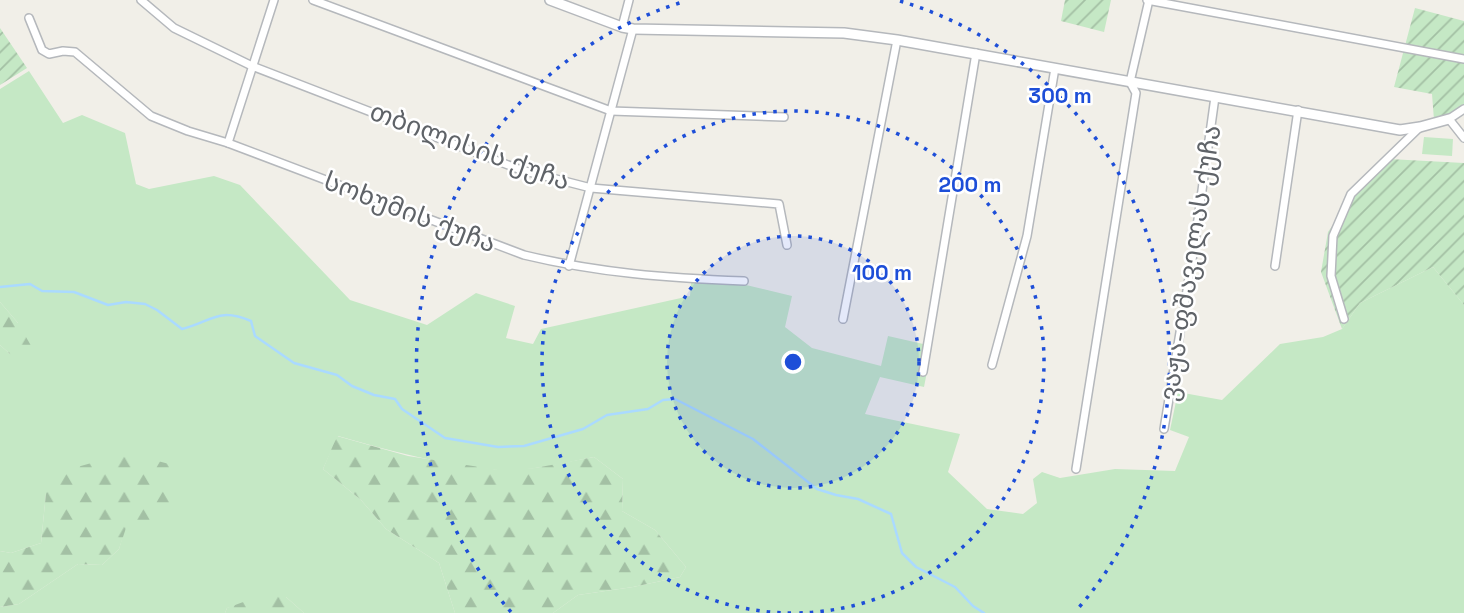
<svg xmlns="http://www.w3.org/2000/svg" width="1464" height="613" font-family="'Space Grotesk','Noto Sans Georgian',sans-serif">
	<defs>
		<pattern id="forest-firs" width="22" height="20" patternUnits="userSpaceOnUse" patternTransform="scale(1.75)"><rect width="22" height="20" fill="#c5e8c5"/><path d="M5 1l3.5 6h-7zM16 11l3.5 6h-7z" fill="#a3c0a4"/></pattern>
		<pattern id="garden-furrows" width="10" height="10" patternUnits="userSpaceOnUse" patternTransform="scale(1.75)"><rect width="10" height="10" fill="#c5e8c5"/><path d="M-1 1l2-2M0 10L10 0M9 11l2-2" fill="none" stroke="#a3c0a4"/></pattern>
	</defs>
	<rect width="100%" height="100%" fill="#f1efe8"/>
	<!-- grass -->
	<g fill="#c5e8c5">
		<path d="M29,71L63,123L82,115L125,133L136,184L149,189L214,176L240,185L350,300L427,325L476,293L515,306L506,338L533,344L541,329L690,296L691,283L746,285L792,296L785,327L812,348L881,366L888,336L932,346L924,387L880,377L865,414L960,434L948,472L987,509L1023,514L1037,503L1033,479L1042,472L1060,478L1115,469L1175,471L1189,437L1170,430L1178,392L1222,400L1280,344L1323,337L1342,329L1360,303L1433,267L1464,305V613H553L578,595L633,587L680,577L686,567L655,530L622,511L623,479L594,457C563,463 529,472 497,470C443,465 390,451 338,436L323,469L361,500L386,529L439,563L455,613H304L286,597L227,608L225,613H0V607L19,604L78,564L102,565L119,549L126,525L46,493L41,543L11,553L0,551V345L10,354L18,323L0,302V89Z"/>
		<path d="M1424,137L1453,139L1452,156L1422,154Z"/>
	</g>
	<!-- forest -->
	<g fill="url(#forest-firs)">
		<path d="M0,302L18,323L38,358L10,354L0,345Z"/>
		<path d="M337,436L408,456L499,470L535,468L594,457L623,479L622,511L655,530L686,567L680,577L633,587L578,595L553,613H455L439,563L386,529L361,500L323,469Z"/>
		<path d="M127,453L173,465L176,514L127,525L119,549L102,565L78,564L19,604L0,607V551L11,553L41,543L46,493L63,471Z"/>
		<path d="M265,594L286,597L304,613H225L227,608Z"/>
	</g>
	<!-- garden -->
	<g fill="url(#garden-furrows)">
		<path d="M1065,0H1111L1104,32L1061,21Z"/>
		<path d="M1415,8L1464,21V106L1450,116L1434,120L1432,94L1394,87Z"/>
		<path d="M0,28L27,68L0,85Z"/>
		<path d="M1389,159L1464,163V305L1433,267L1360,303L1342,329L1321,272L1328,232L1358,191Z"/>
	</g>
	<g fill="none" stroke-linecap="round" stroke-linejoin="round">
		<!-- stream -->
		<path stroke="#aadaff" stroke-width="2.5" d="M0,287L30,284L42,291L74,292L108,305L126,302L145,304L157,310L182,329C213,321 218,307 251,321L255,336L294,363L337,375L352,386L374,395L395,399L402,409L445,438L498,447L524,446L583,429L607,415L648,409L663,400L675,399L753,439L817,489L836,495L858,499L891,514L902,553L916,567L955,587L973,606L984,613"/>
		<defs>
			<g id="minor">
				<path d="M141,0L174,28L252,66L521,170L591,188L779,204L787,245"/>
				<path d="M274,0L228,143L524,255C599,273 667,278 744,281"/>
				<path d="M313,0L611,111L784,117"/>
				<path d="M1147,0L1464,59"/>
				<path d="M29,18L42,50L49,54L63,51L75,52L151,116L188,131L228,143"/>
				<path d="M622,27L629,0"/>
				<path d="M1464,109L1449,119L1464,138"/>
				<path d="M569,266L633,29"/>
				<path d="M1275,266L1298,110"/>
				<path d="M843,319L897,40"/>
				<path d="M1344,319L1331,276L1333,236L1351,194L1420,127"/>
				<path d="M992,365L1027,236L1055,68"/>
				<path d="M923,372L976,53"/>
				<path d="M1164,429L1194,248L1215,97"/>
				<path d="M1076,469L1136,93L1130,82L1149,0"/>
			</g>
			<path id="tertiary" d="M550,0L622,27L633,29L844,33L897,40L1400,130L1420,127L1449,119"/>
		</defs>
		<!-- minor casing -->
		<use href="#minor" stroke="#b5b8bc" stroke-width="10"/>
		<!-- tertiary casing -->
		<use href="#tertiary" stroke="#b5b8bc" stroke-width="12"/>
		<!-- minor -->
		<use href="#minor" stroke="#fff" stroke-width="7"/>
		<!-- tertiary -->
		<use href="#tertiary" stroke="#fff" stroke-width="9"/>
	</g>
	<!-- distance rings -->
	<circle cx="793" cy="362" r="126" fill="#1d4ed8" fill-opacity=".12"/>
	<g fill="none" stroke="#1d4ed8" stroke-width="3.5" stroke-dasharray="3.5 7">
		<circle cx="793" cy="362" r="126"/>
		<path d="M791 613A251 251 0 1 1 795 613"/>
		<path d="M511 612A377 377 0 0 1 686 1M900 1A377 377 0 0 1 1075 612"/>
	</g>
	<g text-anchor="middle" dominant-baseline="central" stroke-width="5" stroke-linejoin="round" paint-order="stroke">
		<!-- street labels -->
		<g font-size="26" fill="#5f6368" stroke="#fff">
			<text transform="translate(470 146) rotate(20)">თბილისის ქუჩა</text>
			<text transform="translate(410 212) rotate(21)">სოხუმის ქუჩა</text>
			<text transform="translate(1190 263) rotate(-81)">ვაჟა-ფშაველას ქუჩა</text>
		</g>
	</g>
	<circle cx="793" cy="362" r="10" fill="#1d4ed8" stroke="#fff" stroke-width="3.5"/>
	<g font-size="21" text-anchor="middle" font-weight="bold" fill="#1d4ed8" stroke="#fff" stroke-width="5" stroke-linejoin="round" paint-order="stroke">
		<text x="1060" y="103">300 m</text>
		<text x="970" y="192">200 m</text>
		<text x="882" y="280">100 m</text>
	</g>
</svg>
